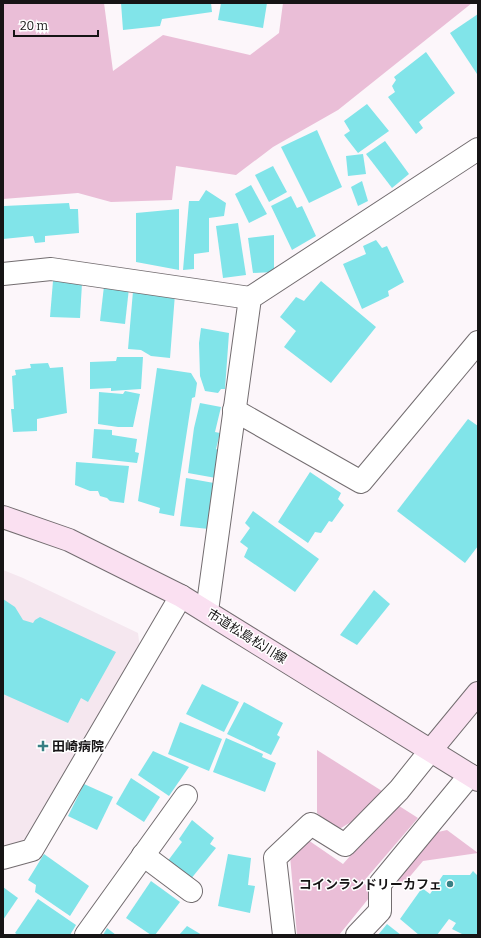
<svg xmlns="http://www.w3.org/2000/svg" width="481" height="938" font-family="Bitter,'Noto Sans JP',serif">
	<rect width="100%" height="100%" fill="#fcf6fa"/>
	<!-- built -->
	<path fill="#f5e7ef" d="M3,570L23,578L138,633L140,648L25,844L3,850Z"/>
	<!-- green -->
	<g fill="#eabed7">
		<path d="M3,3H104L113,71L163,35L250,55L279,33L283,3H472L338,110L273,147L236,175L176,166L172,200L111,202L78,193L3,199Z"/>
		<path d="M317,750L382,791L351,822L341,828L332,826L317,813Z"/>
		<path d="M396,804L418,818L363,882L373,893L339,935H297L290,856L308,840L343,864Z"/>
		<path d="M447,830L478,853L423,861L401,887L394,881L399,871L438,832Z"/>
	</g>
	<!-- building -->
	<g fill="#81e4e9">
		<path d="M121,3H211L212,12L162,19L160,26L123,30Z"/>
		<path d="M221,3H267L263,28L218,20Z"/>
		<path d="M478,14V73L477,74L450,33Z"/>
		<path d="M426,52L455,93L419,122L423,128L416,134L388,97L395,92L392,86L396,80L394,77Z"/>
		<path d="M367,104L389,131L358,153L344,135L350,131L344,121Z"/>
		<path d="M317,130L342,187L309,203L281,147Z"/>
		<path d="M385,141L409,174L392,188L366,154Z"/>
		<path d="M363,154L366,174L348,176L346,156Z"/>
		<path d="M273,166L287,192L269,202L255,175Z"/>
		<path d="M362,181L368,201L358,206L351,187Z"/>
		<path d="M251,185L267,214L249,223L235,194Z"/>
		<path d="M206,190L226,203L224,216L209,218V252L194,254V269L183,270L189,201H199Z"/>
		<path d="M291,196L297,208L302,206L316,236L292,250L271,206Z"/>
		<path d="M69,203L70,209H78L79,233L45,236V242L35,243L33,236L3,239L4,206Z"/>
		<path d="M179,209V270L136,262V213Z"/>
		<path d="M238,223L246,275L223,278L216,226Z"/>
		<path d="M274,235V272L253,273L248,238Z"/>
		<path d="M376,240L382,248L387,246L404,282L388,291L389,296L362,309L343,264L366,254L363,246Z"/>
		<path d="M53,281L82,283L80,318L50,317Z"/>
		<path d="M321,281L376,327L331,383L284,347L296,331L280,317L296,297L304,301Z"/>
		<path d="M104,286L129,288L125,324L100,321Z"/>
		<path d="M133,291L175,294L170,358L151,356L141,350L128,349Z"/>
		<path d="M201,328L229,333L225,389H221L218,393L205,391L200,376L199,343Z"/>
		<path d="M117,357H143L141,389L111,391V388L90,389V362L116,361Z"/>
		<path d="M48,363L50,368L63,367L67,413L37,419V431L13,432L11,409H14L12,376L16,375L15,370L31,368L30,364Z"/>
		<path d="M157,368L191,373L197,383L195,397L192,398L174,516L159,513L160,508L138,501Z"/>
		<path d="M125,391L140,394L133,427H118L98,424L99,392L123,394Z"/>
		<path d="M200,403L221,407L215,432L220,433L216,449L220,451L216,478L188,473L194,428Z"/>
		<path d="M468,419L478,426V546L465,563L397,511Z"/>
		<path d="M94,429L112,430V435L137,439L135,452L139,453L137,463L92,458Z"/>
		<path d="M76,462L129,466L124,503L110,501L107,498L100,496L98,491H90L75,485Z"/>
		<path d="M310,472L341,493L338,499L344,505L332,522L329,521L321,533L315,532L308,543L278,522Z"/>
		<path d="M186,478L214,483L209,529L180,526Z"/>
		<path d="M253,511L319,559L295,592L244,557L248,548L240,542L250,528L245,523Z"/>
		<path d="M374,590L390,604L357,645L340,635Z"/>
		<path d="M3,599L15,607L23,620L33,623L35,620L40,617L116,652L88,702L81,698L68,723L3,694Z"/>
		<path d="M202,684L239,702L224,732L186,714Z"/>
		<path d="M244,702L283,723L277,735L280,737L271,755L227,734Z"/>
		<path d="M180,722L222,739L209,771L168,754Z"/>
		<path d="M226,738L263,754L262,757L276,763L265,792L213,772Z"/>
		<path d="M153,751L189,767L169,796L138,775Z"/>
		<path d="M131,778L160,797L144,822L116,804Z"/>
		<path d="M84,784L113,797L97,830L68,816Z"/>
		<path d="M192,820L214,838L210,844L216,848L190,880L167,862L182,842L179,839Z"/>
		<path d="M44,854L89,886L70,916L35,892L36,885L28,880Z"/>
		<path d="M228,854L251,858L248,885L255,886L250,913L218,906Z"/>
		<path d="M473,871L478,876V932L476,935H464L452,929L456,923L449,919L437,935H419L400,919L422,888L430,894L443,875H470Z"/>
		<path d="M151,881L180,902L155,935H151L126,918Z"/>
		<path d="M3,887L18,898L3,920Z"/>
		<path d="M38,899L76,925L70,935H18L15,933Z"/>
		<path d="M387,924L401,935H378Z"/>
		<path d="M187,926L202,935H179Z"/>
		<path d="M107,928L116,935H103Z"/>
	</g>
	<g fill="none" stroke-linecap="round" stroke-linejoin="round">
		<defs>
			<g id="street">
				<path d="M3,274L51,269L250,298"/>
				<path d="M234,410L361,482L478,342"/>
				<path d="M207,611L250,298L478,149"/>
				<path d="M143,855L191,891"/>
				<path d="M3,858L32,850L181,596"/>
				<path d="M86,935L186,796"/>
				<path d="M284,935L275,858L311,824L345,845L399,790L431,750"/>
				<path d="M357,935L380,911V884L470,775"/>
			</g>
			<g id="secondary">
				<path d="M3,517L69,540L181,596L478,780"/>
				<path d="M431,750L478,693"/>
			</g>
		</defs>
		<!-- street casing -->
		<use href="#street" stroke="#736d70" stroke-width="24"/>
		<!-- secondary casing -->
		<use href="#secondary" stroke="#736d70" stroke-width="24"/>
		<!-- street -->
		<use href="#street" stroke="#fff" stroke-width="22"/>
		<!-- secondary -->
		<use href="#secondary" stroke="#fae0f1" stroke-width="22"/>
	</g>
	<!-- markers -->
	<g fill="#388084" stroke="#fff" stroke-width="1.5">
		<path d="M41 740h4v4h4v4h-4v4h-4v-4h-4v-4h4z"/>
		<circle cx="450" cy="884" r="4"/>
	</g>
	<g text-anchor="middle" dominant-baseline="central" stroke-width="3" stroke-linejoin="round" paint-order="stroke">
		<!-- street labels -->
		<g font-size="13" fill="#161415" stroke="#fff">
			<text transform="translate(247 636) rotate(32)">市道松島松川線</text>
		</g>
		<!-- poi labels -->
		<g font-size="13" font-weight="bold" fill="#161415" stroke="#fff" text-anchor="start">
			<text x="52" y="746">田崎病院</text>
			<text x="442" y="884" text-anchor="end">コインランドリーカフェ</text>
		</g>
	</g>
	<!-- border -->
	<rect width="481" height="938" fill="none" stroke="#161415" stroke-width="8"/>
	<!-- scale -->
	<path d="M14 30v6h84v-6" fill="none" stroke="#161415" stroke-width="2"/>
	<text x="20" y="30" font-size="12" fill="#161415" stroke="#ffffff" stroke-width="3" paint-order="stroke">20 m</text>
</svg>
